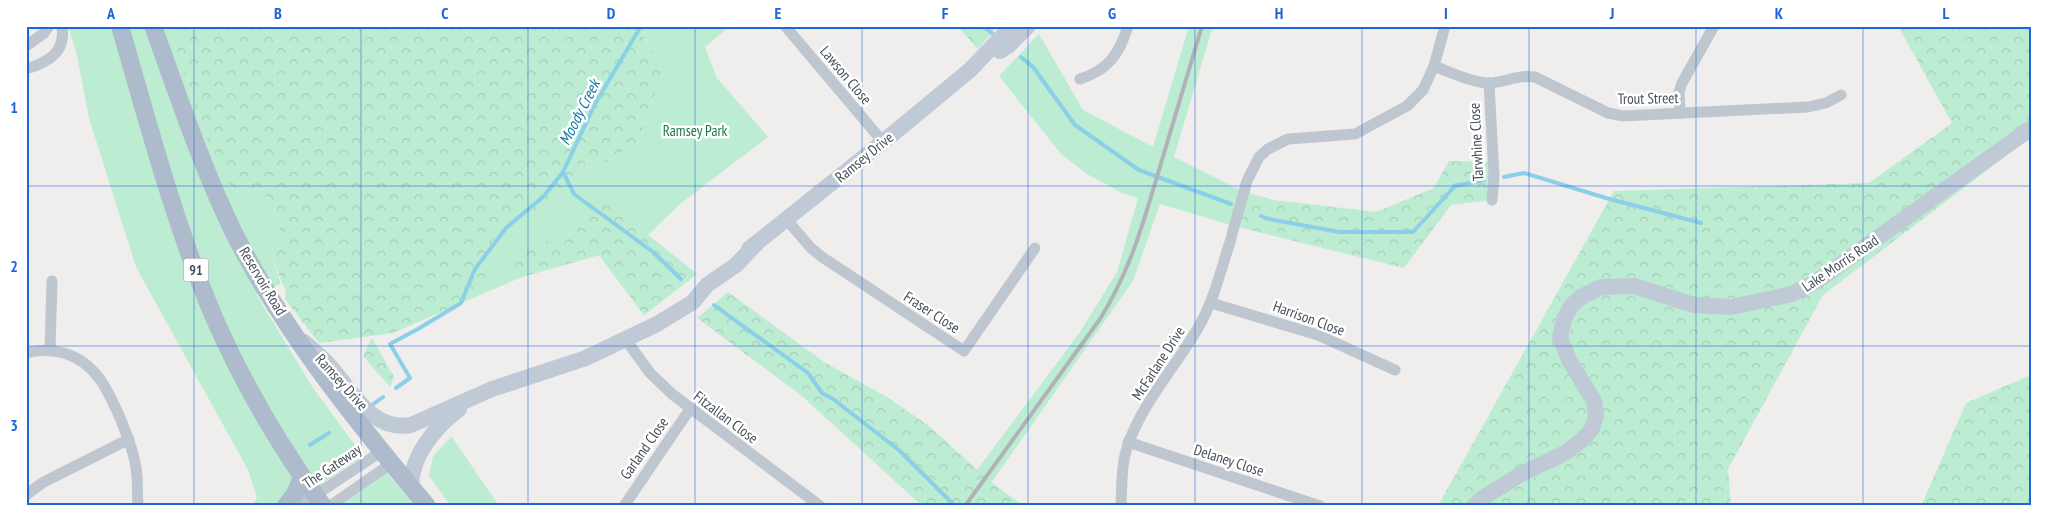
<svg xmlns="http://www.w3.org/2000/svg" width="2057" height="532" font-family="'PT Sans Narrow',sans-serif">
	<defs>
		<pattern id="forest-crowns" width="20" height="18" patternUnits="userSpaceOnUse" patternTransform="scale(1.25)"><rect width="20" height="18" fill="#bcedd2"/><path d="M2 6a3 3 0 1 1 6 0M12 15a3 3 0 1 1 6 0" fill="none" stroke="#a3cdb7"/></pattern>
	</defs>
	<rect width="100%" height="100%" fill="#f0eded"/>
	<!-- green -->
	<g fill="#bcedd2">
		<path d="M68,26H168L216,165L263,193L282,222L270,254L281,284L256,294L313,388L363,456L289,506H252L257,497L248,470L136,267L89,118L76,51Z"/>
		<path d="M650,26H730L705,47L717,78L768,137L680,204L648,235L697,274L644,315L599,255L522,277L487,292L493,228L541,209L589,160L609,162L640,141L648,108L661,83L659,61L643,36Z"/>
		<path d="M1189,26H1213L1174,157L1244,192L1234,226L1160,204L1133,281L975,506H950L1080,332L1117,272L1138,198L1122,193L1087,174L1061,154L999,76L1039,34L1083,110L1153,147Z"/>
		<path d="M451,437H452L499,506H451L429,476L433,456Z"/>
		<path d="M387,473L415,506H341Z"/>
	</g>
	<!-- forest -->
	<g fill="url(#forest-crowns)">
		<path d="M168,26H650L643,36L659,61L661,83L648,108L640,141L609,162L589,160L541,209L494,228L487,292L393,333L319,343L285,299L286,292L270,254L282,222L263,193L237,194L216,165Z"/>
		<path d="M957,26H998L978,49Z"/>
		<path d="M1898,26H2031V141L2027,140L1823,295L1728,469L1731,506H1438L1614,191L1869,183L1952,123Z"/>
		<path d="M1449,161L1493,162L1492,200L1451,205L1404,268L1234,226L1244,192L1274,200L1376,212L1434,188Z"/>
		<path d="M606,190L630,214L648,235L697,274L644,315L599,255L522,277L512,260L570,229Z"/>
		<path d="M728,292L824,362L887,397L929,426L991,482L1024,506H922L802,396L697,318Z"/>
		<path d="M372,338L394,377L390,387L363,356Z"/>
		<path d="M2031,375V506H1921L1966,403Z"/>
	</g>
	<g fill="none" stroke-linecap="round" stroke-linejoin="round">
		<!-- stream -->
		<g stroke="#8bcfe8" stroke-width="4">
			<path d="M641,26L595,104L563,172L574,194L653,252L681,279"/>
			<path d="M983,26L994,35"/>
			<path d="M1021,57L1033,67L1075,125L1139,170L1231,204"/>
			<path d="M1504,177L1524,173L1606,198L1701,223"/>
			<path d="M1261,216L1269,219L1339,232H1413L1455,186L1484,180"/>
			<path d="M714,305L808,373L822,393L833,399L900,451L955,506"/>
			<path d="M396,388L410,378L390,344L418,329L461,303L475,269L506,228L544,196L563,172"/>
			<path d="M372,405L383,397"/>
			<path d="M310,445L329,433"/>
		</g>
		<!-- street -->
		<g stroke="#bec7cf" stroke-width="11">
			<path d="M786,27L883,142"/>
			<path d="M26,46L44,33L49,26"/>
			<path d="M1434,66C1450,72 1470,82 1488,83C1504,83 1518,74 1535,77L1608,113L1623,116L1808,107L1826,103L1841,95"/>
			<path d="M26,69C49,62 66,52 62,26"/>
			<path d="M1080,79C1108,70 1119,55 1128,26"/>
			<path d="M1489,83L1494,176L1492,200"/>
			<path d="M1680,113L1679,92L1682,83L1714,26"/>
			<path d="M786,219L811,248L822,257L964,351L1035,248"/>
			<path d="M1232,234L1247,181L1259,157L1268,149L1288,139L1355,134L1407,106L1423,90L1434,66L1445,26"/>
			<path d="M1211,303L1318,335L1395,370"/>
			<path d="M626,340L650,373L672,394L820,506"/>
			<path d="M50,350L52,281"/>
			<path d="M26,353C39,349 51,350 64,353C97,363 108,391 121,420C127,436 134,451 136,468C138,480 137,493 138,506"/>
			<path d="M1128,442L1320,506"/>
			<path d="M26,495L42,483L129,439"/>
			<path d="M299,506L382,451"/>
			<path d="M330,506L392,463"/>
			<path d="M624,506L690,409"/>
			<path d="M1121,506C1122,485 1121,462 1129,442C1144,401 1176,366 1198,328C1214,301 1221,269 1231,239"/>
		</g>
		<!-- secondary -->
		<g stroke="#c0c9d6" stroke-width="16">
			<path d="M1000,51L1008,46L1028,26"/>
			<path d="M749,249L883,142L970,70L1012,26"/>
			<path d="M304,342C311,349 320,355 327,363C351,388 370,432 411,425L492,389L586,358L657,324L693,302L707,285L736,265L757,243"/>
			<path d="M411,487C411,456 435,427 459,409"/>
			<path d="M1474,506L1484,497L1523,473L1565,453L1583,439L1592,429L1596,416L1594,401L1569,360L1560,337L1564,319L1571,306L1581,297L1601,287L1634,286L1694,305L1731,307L1792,294L1817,281L2031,128"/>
		</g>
		<!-- primary -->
		<g stroke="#aebbcc" stroke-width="18">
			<path d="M120,26C148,123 174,222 213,315C242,382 280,447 323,506"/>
			<path d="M153,26C178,95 201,165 233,231C283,331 355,420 427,506"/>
			<path d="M286,506L295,494L302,477"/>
		</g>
		<!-- rail -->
		<path stroke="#b0b2b8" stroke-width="4" d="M965,506L1100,319C1130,271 1143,224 1159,170C1173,122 1188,74 1202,26"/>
	</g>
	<!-- grid -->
	<path fill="none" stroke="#1f64d9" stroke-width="1" stroke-opacity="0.55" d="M194,26V506M361,26V506M528,26V506M695,26V506M862,26V506M1028,26V506M1195,26V506M1362,26V506M1529,26V506M1696,26V506M1863,26V506M26,186H2031M26,346H2031"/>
	<g text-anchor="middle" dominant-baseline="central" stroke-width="5" stroke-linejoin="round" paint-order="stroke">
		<!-- shield labels -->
		<rect fill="#fff" stroke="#7e848c" stroke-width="1" x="183.5" y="258.5" width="25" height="23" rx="4"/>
		<g font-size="14" font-weight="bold" fill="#464f5a">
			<text x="196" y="270">91</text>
		</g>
		<!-- street labels -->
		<g font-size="15" fill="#464f5a" stroke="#fff">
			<text transform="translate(846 75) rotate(50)">Lawson Close</text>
			<text transform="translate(1648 98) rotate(-1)">Trout Street</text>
			<text transform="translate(1476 142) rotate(-93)">Tarwhine Close</text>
			<text transform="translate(864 157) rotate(-39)">Ramsey Drive</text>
			<text transform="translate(1840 263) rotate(-34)">Lake Morris Road</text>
			<text transform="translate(263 281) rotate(59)">Reservoir Road</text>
			<text transform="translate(932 312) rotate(33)">Fraser Close</text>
			<text transform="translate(1309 318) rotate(20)">Harrison Close</text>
			<text transform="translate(1158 363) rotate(-57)">McFarlane Drive</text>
			<text transform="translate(342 382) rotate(48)">Ramsey Drive</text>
			<text transform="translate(726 417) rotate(37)">Fitzallan Close</text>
			<text transform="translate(644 448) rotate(-55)">Garland Close</text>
			<text transform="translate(1229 460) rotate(18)">Delaney Close</text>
			<text transform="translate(332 466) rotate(-34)">The Gateway</text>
		</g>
		<!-- park labels -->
		<g font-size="15" fill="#1a794f" stroke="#fff">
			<text x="695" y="130">Ramsey Park</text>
		</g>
		<!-- water labels -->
		<g font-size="16" font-style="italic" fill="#117aa3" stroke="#fff">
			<text transform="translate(579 112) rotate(-63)">Moody Creek</text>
		</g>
	</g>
	<!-- border -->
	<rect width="2057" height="532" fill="none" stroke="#ffffff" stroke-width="55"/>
	<rect x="28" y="28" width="2002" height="476" fill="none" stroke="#1f64d9" stroke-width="2"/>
	<g font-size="16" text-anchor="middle" font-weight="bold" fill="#1f64d9">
		<text x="111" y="19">A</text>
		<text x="278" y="19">B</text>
		<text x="445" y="19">C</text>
		<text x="611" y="19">D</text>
		<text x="778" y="19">E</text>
		<text x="945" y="19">F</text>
		<text x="1112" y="19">G</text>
		<text x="1279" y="19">H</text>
		<text x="1446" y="19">I</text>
		<text x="1612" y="19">J</text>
		<text x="1779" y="19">K</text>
		<text x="1946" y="19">L</text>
		<text x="14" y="113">1</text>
		<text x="14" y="272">2</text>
		<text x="14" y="431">3</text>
	</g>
</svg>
